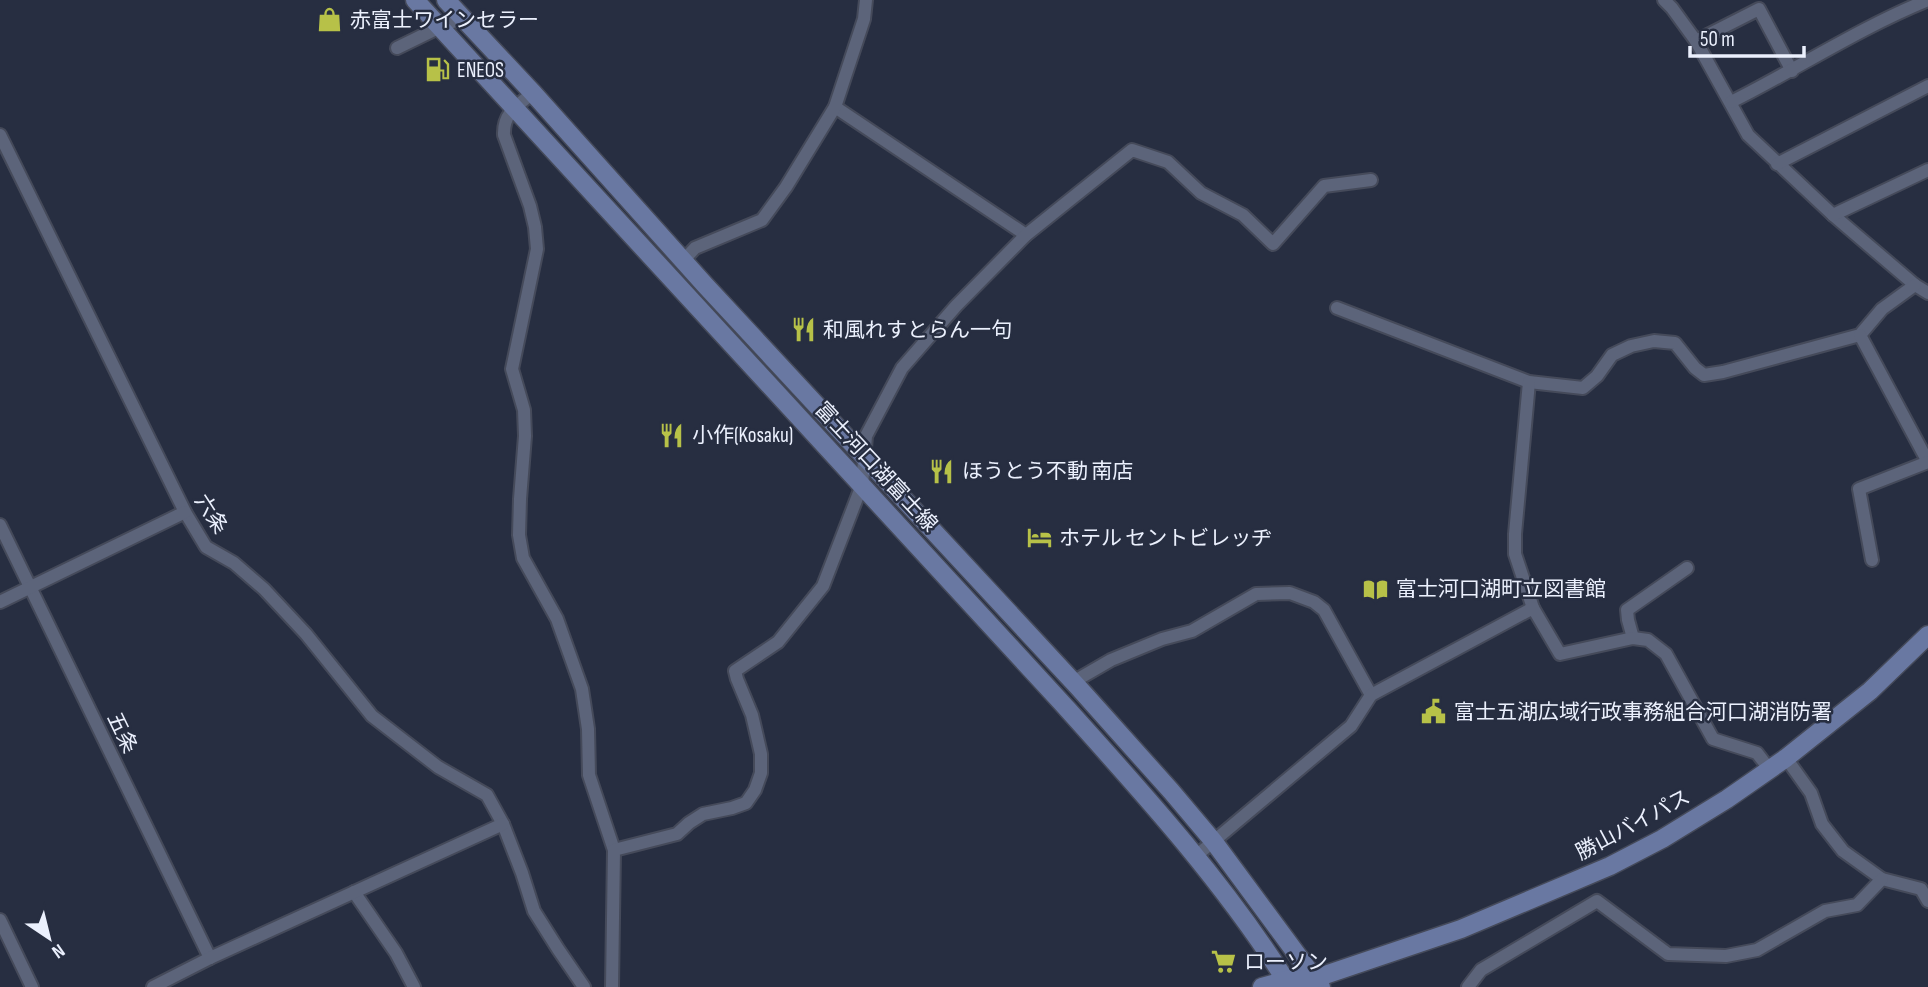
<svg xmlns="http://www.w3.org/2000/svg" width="1928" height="987" font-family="'Sofia Sans Condensed','Noto Sans JP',sans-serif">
	<rect width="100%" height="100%" fill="#272e41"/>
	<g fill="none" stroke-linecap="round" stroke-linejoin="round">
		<defs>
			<g id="street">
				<path d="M1664,0L1672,8L1696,41L1748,135L1833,215L1915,285L1928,293"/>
				<path d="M1696,41L1759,9L1792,71"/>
				<path d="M397,48L440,27L463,18"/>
				<path d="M533,93C517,106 503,113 504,135L530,206L535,227L537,249L512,369L524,410L525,436L520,499L519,535L523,558L557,619L582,689L588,729L589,775L614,850"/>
				<path d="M1731,102C1797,69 1859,28 1928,0"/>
				<path d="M835,107L1026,235"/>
				<path d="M0,135L185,512L206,547L234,563L264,589L306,634L372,716L438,767L487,795L503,824L522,873L534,911L558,949L584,987"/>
				<path d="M1777,164L1928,86"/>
				<path d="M1833,215L1928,170"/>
				<path d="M683,261L695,248L762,220L786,187L835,107L864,19L866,0"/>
				<path d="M1337,308L1529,382L1583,388L1597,376L1612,355L1631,346L1654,341L1675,343L1695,368L1704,375L1723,372L1860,335L1882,309L1915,285"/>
				<path d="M1860,335L1928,462"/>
				<path d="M1529,382L1515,534V554L1533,608"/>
				<path d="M0,525L210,958"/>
				<path d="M1872,560L1859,489L1928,462"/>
				<path d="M0,602L185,512"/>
				<path d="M1633,638L1628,620L1627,610L1687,568"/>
				<path d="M1073,682L1111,660L1162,639L1192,631L1256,594L1290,593L1314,602L1324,610L1371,695"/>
				<path d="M1786,758L1811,793L1822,824L1843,851L1882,879L1921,889L1928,901"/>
				<path d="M1196,856L1351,726L1371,695L1533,608L1560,654L1633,638L1648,640L1666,654L1713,739L1757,753L1770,770"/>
				<path d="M354,892L396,953L414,987"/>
				<path d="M0,920L32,987"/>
				<path d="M153,987L210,958L503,824"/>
				<path d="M612,987L614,850L677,834L689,823L703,814L732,808L746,803L755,790L761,773V754L752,715L737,679L735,671L778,642L823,586L862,485L866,436L902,368L956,306L1026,235L1132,150L1168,162L1201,193L1243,215L1273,244L1324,186L1371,180"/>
				<path d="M1468,987L1481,970L1597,901L1668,954L1726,956L1757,950L1825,911L1857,905L1882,879"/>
			</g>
			<g id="secondary">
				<path d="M415,0L1061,702C1143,793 1225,883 1290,987"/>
				<path d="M446,0L533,93L705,285L1078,687L1171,791L1214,842L1321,987"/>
				<path d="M1262,987L1286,980L1316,978L1461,929L1610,866L1662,839L1727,799L1786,758L1870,691L1928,635"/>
			</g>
		</defs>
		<!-- street casing -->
		<use href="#street" stroke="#454a5a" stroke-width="16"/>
		<!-- secondary casing -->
		<use href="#secondary" stroke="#454a5a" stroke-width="21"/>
		<!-- street -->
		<use href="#street" stroke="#5c647a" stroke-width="12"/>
		<!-- secondary -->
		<use href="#secondary" stroke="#6978a2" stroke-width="18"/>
	</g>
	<!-- icons -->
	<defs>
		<symbol id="shop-bare" viewBox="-9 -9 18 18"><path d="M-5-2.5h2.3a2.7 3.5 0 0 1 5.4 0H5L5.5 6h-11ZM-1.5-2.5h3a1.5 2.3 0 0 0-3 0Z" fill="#b7c148" stroke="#272e41" stroke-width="2.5" paint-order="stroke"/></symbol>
		<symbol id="fuel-bare" viewBox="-9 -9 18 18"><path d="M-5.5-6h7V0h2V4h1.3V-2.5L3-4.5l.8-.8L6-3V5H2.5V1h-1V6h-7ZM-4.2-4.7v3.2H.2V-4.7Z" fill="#b7c148" stroke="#272e41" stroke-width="2.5" paint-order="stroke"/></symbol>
		<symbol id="restaurant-bare" viewBox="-9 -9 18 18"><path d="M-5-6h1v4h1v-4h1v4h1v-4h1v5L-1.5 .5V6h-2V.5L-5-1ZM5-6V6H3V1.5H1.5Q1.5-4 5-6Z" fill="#b7c148" stroke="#272e41" stroke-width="2.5" paint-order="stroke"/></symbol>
		<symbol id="hotel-bare" viewBox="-9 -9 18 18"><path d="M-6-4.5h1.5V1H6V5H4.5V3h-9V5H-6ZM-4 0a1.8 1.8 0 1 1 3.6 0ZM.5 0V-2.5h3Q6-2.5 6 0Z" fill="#b7c148" stroke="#272e41" stroke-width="2.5" paint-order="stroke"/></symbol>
		<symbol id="library-bare" viewBox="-9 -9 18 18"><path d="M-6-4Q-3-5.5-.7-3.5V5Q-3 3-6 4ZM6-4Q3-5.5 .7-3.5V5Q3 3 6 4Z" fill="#b7c148" stroke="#272e41" stroke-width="2.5" paint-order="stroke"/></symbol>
		<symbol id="civic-bare" viewBox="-9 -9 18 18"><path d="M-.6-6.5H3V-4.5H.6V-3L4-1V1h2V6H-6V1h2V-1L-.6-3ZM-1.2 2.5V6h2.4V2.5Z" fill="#b7c148" stroke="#272e41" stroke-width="2.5" paint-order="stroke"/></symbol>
		<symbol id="supermarket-bare" viewBox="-9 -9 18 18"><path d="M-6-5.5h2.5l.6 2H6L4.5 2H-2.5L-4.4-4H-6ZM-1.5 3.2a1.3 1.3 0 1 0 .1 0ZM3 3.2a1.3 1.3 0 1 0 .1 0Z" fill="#b7c148" stroke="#272e41" stroke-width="2.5" paint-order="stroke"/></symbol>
	</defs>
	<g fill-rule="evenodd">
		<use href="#shop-bare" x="312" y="2" width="35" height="35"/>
		<use href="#fuel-bare" x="420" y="52" width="35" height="35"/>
		<use href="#restaurant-bare" x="786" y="312" width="35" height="35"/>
		<use href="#restaurant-bare" x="654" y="418" width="35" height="35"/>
		<use href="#restaurant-bare" x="924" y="454" width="35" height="35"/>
		<use href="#hotel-bare" x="1022" y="520" width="35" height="35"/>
		<use href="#library-bare" x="1358" y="572" width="35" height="35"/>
		<use href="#civic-bare" x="1416" y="694" width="35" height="35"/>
		<use href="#supermarket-bare" x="1206" y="944" width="35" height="35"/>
	</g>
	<g text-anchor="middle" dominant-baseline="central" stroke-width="5" stroke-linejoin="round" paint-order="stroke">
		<!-- poi labels -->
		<g font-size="21" fill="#ebf0fd" stroke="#272e41" text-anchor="start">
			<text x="350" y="20">赤富士ワインセラー</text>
			<text x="457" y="70">ENEOS</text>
			<text x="823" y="330">和風れすとらん一句</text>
			<text x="692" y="435">小作(Kosaku)</text>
			<text x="962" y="471">ほうとう不動 南店</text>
			<text x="1059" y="538">ホテル セントビレッヂ</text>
			<text x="1396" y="589">富士河口湖町立図書館</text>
			<text x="1454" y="712">富士五湖広域行政事務組合河口湖消防署</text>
			<text x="1244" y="962">ローソン</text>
		</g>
		<!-- street labels -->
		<g font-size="21" fill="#ebf0fd" stroke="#272e41">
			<text transform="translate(876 467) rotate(47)">富士河口湖富士線</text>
			<text transform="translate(211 514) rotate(57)">六条</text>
			<text transform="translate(122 733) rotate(64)">五条</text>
			<text transform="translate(1633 825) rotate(-28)">勝山バイパス</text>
		</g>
	</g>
	<!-- north arrow -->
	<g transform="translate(49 938) rotate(145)" stroke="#272e41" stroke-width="5" paint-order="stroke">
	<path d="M0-5L12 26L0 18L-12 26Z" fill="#ebf0fd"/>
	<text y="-10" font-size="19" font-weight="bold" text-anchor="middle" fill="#ebf0fd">N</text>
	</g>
	<!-- scale -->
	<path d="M1690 46v10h114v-10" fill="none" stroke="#ebf0fd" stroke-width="3.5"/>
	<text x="1700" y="46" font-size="21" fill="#ebf0fd" stroke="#272e41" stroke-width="5" paint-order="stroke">50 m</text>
</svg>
